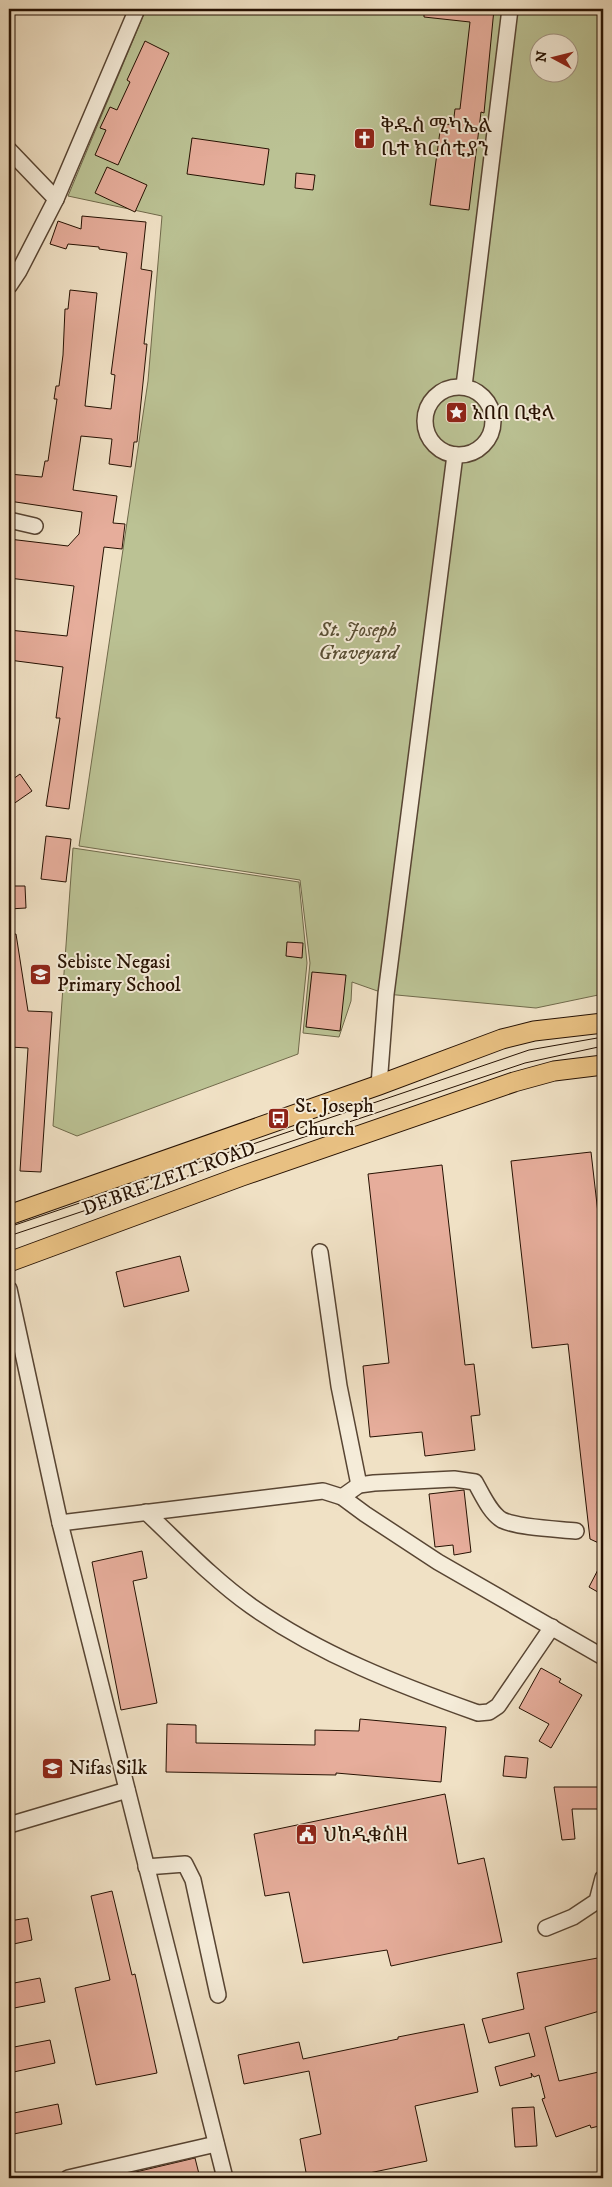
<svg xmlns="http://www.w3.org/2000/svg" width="612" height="2187" font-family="'IM FELL DW Pica','Noto Serif Ethiopic',serif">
	<rect width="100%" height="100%" fill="#f0e1c5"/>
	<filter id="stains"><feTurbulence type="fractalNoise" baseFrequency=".004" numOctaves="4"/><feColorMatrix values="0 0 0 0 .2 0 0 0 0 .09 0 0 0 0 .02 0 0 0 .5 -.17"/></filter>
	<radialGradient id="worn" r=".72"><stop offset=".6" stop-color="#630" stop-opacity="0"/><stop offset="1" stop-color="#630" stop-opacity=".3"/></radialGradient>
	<!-- green -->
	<g fill="#bbc294" stroke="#706a4b" fill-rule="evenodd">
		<path d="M146,9H603V994L536,1008L386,994L352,982L351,1001L339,1037L303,1033L310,963L300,880L79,846L148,381L162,216L68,196ZM540,42H570V72H540Z"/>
		<path d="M73,848L299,882L307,963L298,1054L77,1136L53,1126Z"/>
	</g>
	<!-- building -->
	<g fill="#e6ad9b" stroke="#261102">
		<path d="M424,9H494L484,113L481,112L469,210L430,205L441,124L453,125L455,109H460L470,22L424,17Z"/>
		<path d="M145,41L169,53L118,165L95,155L106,130L100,128L110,107L117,110L130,82L127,80Z"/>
		<path d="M192,138L269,149L264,185L187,174Z"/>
		<path d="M107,167L147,185L135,212L95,193Z"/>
		<path d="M296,173L315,175L313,190L295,188Z"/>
		<path d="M82,216L146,222L141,269L152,271L144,344H147L140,412L137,442H134L131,467L109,464L112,439L81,436L73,490L117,496L113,523L125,524L122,549L104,547L69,809L46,806L60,718H56L63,667L9,660V630L67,636L74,586L9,578V539L68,546L79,534L82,512L9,501V474L42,477L45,461H48L57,399H54L56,386H59L63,355L65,309H68L70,290L97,293L85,406L111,409L115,375L111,374L127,253L99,249V247L68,244L66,249L50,244L58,221L81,229Z"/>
		<path d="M20,774L32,791L9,807V782Z"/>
		<path d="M46,836L71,839L66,882L41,879Z"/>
		<path d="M9,886H25L26,908L9,909Z"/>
		<path d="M16,934L28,1011L52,1012L41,1172L20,1171L28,1048L9,1047V1027H13L9,999V935Z"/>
		<path d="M287,942L303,943L302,958L286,956Z"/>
		<path d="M312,972L346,975L340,1031L306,1027Z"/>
		<path d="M591,1152L603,1257V1545L590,1539L568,1344L532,1348L511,1161Z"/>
		<path d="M442,1165L465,1365L474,1364L480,1415L471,1416L475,1450L425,1456L422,1432L370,1437L363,1366L389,1363L368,1174Z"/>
		<path d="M180,1256L189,1291L124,1307L116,1272Z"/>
		<path d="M464,1490L471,1552L454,1555L453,1545L435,1547L429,1494Z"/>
		<path d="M142,1551L147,1578L133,1581L157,1703L121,1710L92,1562Z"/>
		<path d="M603,1560V1595L589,1587Z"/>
		<path d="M541,1668L561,1679L559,1682L582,1695L551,1748L539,1741L549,1724L519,1708Z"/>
		<path d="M360,1719L446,1727L441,1782L336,1773V1775L166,1772L167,1724L196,1725V1743L315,1745V1730L359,1731Z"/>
		<path d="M505,1756L528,1758L526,1778L503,1776Z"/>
		<path d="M554,1787H603V1809H572L575,1839L562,1840Z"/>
		<path d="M445,1794L458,1864L484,1858L502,1942L391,1966L387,1950L303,1963L289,1892L265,1896L254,1834Z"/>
		<path d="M112,1891L132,1975L135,1974L157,2073L96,2085L75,1988L110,1980L91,1896Z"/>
		<path d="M28,1918L32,1940L9,1945V1921Z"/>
		<path d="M603,1957V2010L545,2027L559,2081L603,2071V2125L591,2128L590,2125L556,2137L542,2099L545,2098L539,2075L534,2077L531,2073L532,2077L500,2086L495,2067L535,2056L529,2033L489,2043L482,2019L524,2009L517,1973Z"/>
		<path d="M40,1978L45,2002L9,2009V1984Z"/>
		<path d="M464,2024L478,2092L415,2106L427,2161L345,2178H307L300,2139L321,2134L309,2071L244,2084L238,2055L299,2042L303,2059L398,2039V2037Z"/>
		<path d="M50,2040L55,2063L9,2073V2048Z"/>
		<path d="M58,2104L62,2124L9,2135V2114Z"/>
		<path d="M534,2107L537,2146L515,2147L512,2108Z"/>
		<path d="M195,2158L200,2178H123V2175Z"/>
	</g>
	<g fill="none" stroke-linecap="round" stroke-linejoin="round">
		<defs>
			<g id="minor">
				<path d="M9,150L56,199"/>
				<path d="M9,286L19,271L56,199L137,9"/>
				<path d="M464,386L510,9"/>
				<circle cx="459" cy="421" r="34"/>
				<path d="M9,520L35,526"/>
				<path d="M379,1085L386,994L455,455"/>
				<path d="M320,1252L339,1386L359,1485"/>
				<path d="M9,1289L60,1523L225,2178"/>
				<path d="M342,1497L359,1485L374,1483L454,1479L475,1482C482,1494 490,1513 502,1520C519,1528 557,1529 576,1531"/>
				<path d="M146,1512C180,1544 213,1579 251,1606C321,1655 399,1685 478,1713L489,1712L498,1706L552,1627"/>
				<path d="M60,1523L323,1491L342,1497L365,1514L438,1562L603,1657"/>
				<path d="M9,1825L127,1790"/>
				<path d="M146,1867L185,1864L193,1880L218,1995"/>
				<path d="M546,1928L573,1917L597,1901L603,1878"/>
				<path d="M68,2178L216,2144"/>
			</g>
			<g id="major">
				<path d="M9,1215L379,1085L502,1039L534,1031L603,1023"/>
				<path d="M9,1262L242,1176L514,1082L554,1071L603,1065"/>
			</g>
		</defs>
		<!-- minor casing -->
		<use href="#minor" stroke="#584533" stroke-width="18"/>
		<!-- major casing -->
		<use href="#major" stroke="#261102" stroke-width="21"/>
		<!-- minor -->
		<use href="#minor" stroke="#f5ecd9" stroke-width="15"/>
		<!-- major -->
		<use href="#major" stroke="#e8c082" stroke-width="19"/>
		<!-- tram -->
		<g stroke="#261102" stroke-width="1">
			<path d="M9,1227L529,1050L603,1037"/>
			<path d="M9,1236L525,1063L603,1046"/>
		</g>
	</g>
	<!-- icons -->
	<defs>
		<symbol id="church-square" viewBox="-11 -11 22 22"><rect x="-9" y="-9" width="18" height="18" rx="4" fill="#8f2418" stroke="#f5ecd9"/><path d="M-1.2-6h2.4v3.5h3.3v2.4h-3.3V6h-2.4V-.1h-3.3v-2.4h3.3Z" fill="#fff"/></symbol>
		<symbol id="sight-square" viewBox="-11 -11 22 22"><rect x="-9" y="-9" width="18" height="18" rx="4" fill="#8f2418" stroke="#f5ecd9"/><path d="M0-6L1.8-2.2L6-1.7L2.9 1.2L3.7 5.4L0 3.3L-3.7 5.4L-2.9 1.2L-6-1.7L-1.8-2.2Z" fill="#fff"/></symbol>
		<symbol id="school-square" viewBox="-11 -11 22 22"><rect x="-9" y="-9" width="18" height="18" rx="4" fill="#8f2418" stroke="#f5ecd9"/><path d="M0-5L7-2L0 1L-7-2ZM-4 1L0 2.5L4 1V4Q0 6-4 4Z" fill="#fff"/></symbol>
		<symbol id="bus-square" viewBox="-11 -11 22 22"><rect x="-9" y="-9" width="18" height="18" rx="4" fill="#8f2418" stroke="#f5ecd9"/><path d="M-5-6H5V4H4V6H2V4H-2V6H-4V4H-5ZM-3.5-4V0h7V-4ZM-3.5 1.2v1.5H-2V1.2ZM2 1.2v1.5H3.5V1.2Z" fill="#fff"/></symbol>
		<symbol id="university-square" viewBox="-11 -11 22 22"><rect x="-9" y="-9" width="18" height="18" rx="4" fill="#8f2418" stroke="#f5ecd9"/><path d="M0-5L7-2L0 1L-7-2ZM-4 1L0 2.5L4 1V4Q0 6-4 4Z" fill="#fff"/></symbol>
		<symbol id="civic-square" viewBox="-11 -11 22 22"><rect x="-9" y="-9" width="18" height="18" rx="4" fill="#8f2418" stroke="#f5ecd9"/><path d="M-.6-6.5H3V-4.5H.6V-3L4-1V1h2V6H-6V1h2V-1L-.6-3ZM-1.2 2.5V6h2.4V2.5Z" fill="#fff"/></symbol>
	</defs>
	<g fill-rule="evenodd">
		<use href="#church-square" x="352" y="126" width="25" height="25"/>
		<use href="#sight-square" x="444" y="400" width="25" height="25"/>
		<use href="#school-square" x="28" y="962" width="25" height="25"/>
		<use href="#bus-square" x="266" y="1106" width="25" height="25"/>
		<use href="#university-square" x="40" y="1756" width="25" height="25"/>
		<use href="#civic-square" x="294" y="1822" width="25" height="25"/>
	</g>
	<g text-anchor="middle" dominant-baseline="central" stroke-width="4" stroke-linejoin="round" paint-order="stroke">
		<!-- poi labels -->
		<g font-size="20" fill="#261102" stroke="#f5ecd9" text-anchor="start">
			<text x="381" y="126">ቅዱስ ሚካኤል<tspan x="381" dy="23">ቤተ ክርስቲያን</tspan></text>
			<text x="472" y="413">አበበ ቢቂላ</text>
			<text x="57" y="962">Sebiste Negasi<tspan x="57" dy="23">Primary School</tspan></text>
			<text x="295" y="1106">St. Joseph<tspan x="295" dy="23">Church</tspan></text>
			<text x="69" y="1768">Nifas Silk</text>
			<text x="323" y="1835">ህከዲቁስዘ</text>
		</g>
		<!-- park labels -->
		<g font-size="20" font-style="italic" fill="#5a4f35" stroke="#f5ecd9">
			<text x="358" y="630">St. Joseph<tspan x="358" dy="23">Graveyard</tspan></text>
		</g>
		<!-- street labels -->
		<g font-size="20" fill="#261102" stroke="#f5ecd9">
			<text transform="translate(169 1179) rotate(-20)">DEBRE ZEIT ROAD</text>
		</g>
	</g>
	<!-- margin -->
	<rect width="612" height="2187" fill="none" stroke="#f0e1c5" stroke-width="30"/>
	<rect x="10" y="10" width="592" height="2167" fill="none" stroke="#261102" stroke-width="2.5"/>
	<rect x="15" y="15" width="582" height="2157" fill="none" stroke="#261102"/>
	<!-- north arrow -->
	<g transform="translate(554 58) rotate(277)"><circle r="24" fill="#f5ecd9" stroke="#a29483"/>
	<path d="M0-4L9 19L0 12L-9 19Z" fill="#8f2418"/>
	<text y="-8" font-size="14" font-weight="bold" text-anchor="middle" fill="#261102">N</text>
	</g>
	<rect width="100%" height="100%" filter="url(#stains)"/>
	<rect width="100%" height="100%" fill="url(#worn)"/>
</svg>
